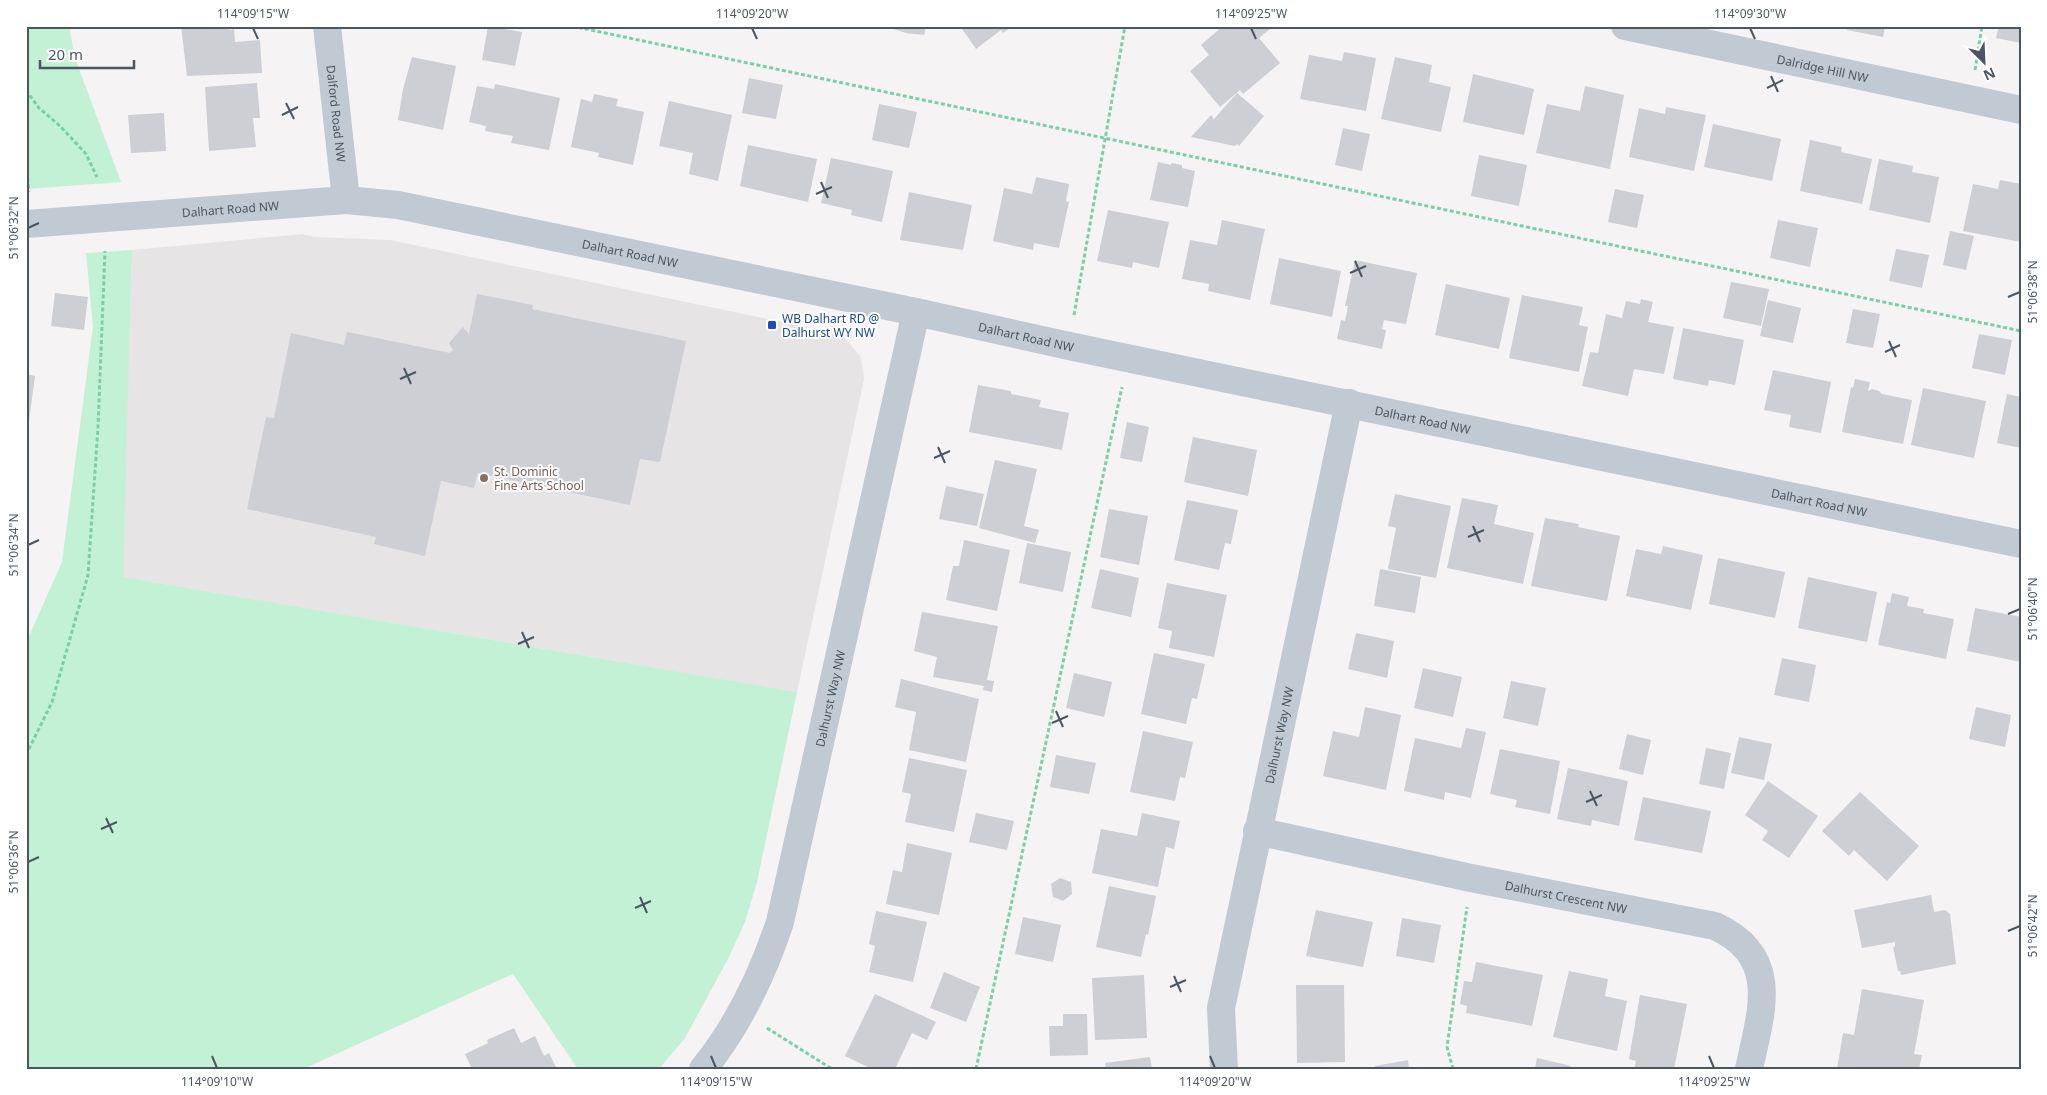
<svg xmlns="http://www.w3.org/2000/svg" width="2047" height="1095" font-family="'Noto Sans',sans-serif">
	<rect width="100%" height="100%" fill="#f5f3f3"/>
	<!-- education -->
	<path fill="#e6e4e5" d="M303,234L314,237L390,240L830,332L845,338L861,357L864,379L797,692L122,577L132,250Z"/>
	<!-- green -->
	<g fill="#c3f1d5">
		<path d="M26,26H69L75,58L121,182L26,189Z"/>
		<path d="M132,250L123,577L797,692L757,882L745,922L729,957L685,1038L659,1069H578L513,974L303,1069H26V643L62,562L93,327L86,253Z"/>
	</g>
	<!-- building -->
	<g fill="#cdcfd5">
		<path d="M181,26H229V30L234,29L235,42L260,40L262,73L187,76Z"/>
		<path d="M488,26L522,32L515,66L482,60Z"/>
		<path d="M884,26H926L924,35L906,33Z"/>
		<path d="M960,26H1013L1003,33L1001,30L976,49Z"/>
		<path d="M1223,26H1268L1270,29L1259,38L1280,63L1243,94L1240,90L1220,107L1190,71L1209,55L1201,45Z"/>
		<path d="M1848,26H1885L1883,37L1847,30Z"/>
		<path d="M1999,26H2021V43L1996,38Z"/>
		<path d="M1344,52L1376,58L1366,111L1300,99L1309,55L1342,61Z"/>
		<path d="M412,57L456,66L443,130L398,120L403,89Z"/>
		<path d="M1395,57L1432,65L1429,82L1451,87L1441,132L1381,119Z"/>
		<path d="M1473,74L1534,89L1524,135L1463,122Z"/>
		<path d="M749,78L783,85L776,119L742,113Z"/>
		<path d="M257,83L260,118H253L256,147L209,151L205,87Z"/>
		<path d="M495,84L560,98L549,150L511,143L513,136L485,131L486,126L469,122L477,86L494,89Z"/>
		<path d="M1585,86L1624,95L1610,169L1536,153L1547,104L1580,111Z"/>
		<path d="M1237,93L1264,116L1239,146L1237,144L1235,146L1191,137L1211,115L1214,119Z"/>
		<path d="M594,94L618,99L616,106L644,112L633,165L598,157L599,153L571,147L581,99L592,102Z"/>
		<path d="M669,101L732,115L718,181L689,174L693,153L659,146Z"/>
		<path d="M879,104L917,112L909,148L872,140Z"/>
		<path d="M1666,107L1706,115L1694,171L1629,157L1639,108L1665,114Z"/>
		<path d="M164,113L166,151L131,153L128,115Z"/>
		<path d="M1713,124L1781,139L1772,181L1704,167Z"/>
		<path d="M1343,128L1370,134L1362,171L1335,165Z"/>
		<path d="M1810,140L1842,147L1841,152L1872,159L1862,204L1800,191Z"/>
		<path d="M748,145L817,159L808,202L740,186Z"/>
		<path d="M1479,155L1527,165L1519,206L1471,196Z"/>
		<path d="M831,158L893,171L882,222L851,215L852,210L821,203Z"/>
		<path d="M1879,159L1913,166L1912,172L1939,177L1930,223L1869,210Z"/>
		<path d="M1158,162L1171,165V163L1182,165V168L1195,171L1188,207L1150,200Z"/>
		<path d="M1036,177L1069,184L1066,201L1069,202L1059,248L1034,243L1033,250L993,241L1004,188L1032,194Z"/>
		<path d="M2000,180L2021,184V242L1963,231L1973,184L1998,189Z"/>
		<path d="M1615,189L1644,195L1637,228L1608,222Z"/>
		<path d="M909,192L972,205L963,250L900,240Z"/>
		<path d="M1108,210L1169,222L1159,268L1133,262L1132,268L1097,261Z"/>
		<path d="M1222,220L1265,229L1250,300L1208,291L1209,284L1182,279L1190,240L1217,245Z"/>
		<path d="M1778,220L1818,228L1810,267L1770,258Z"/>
		<path d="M1950,231L1974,236L1966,270L1943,265Z"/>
		<path d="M1896,249L1929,255L1922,288L1889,281Z"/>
		<path d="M1279,258L1341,271L1332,317L1270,304Z"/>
		<path d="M1355,260L1417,273L1406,324L1384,320L1382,329L1386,330L1382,349L1337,339L1341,320L1345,321L1348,306H1345Z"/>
		<path d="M1731,282L1769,289L1761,326L1723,318Z"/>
		<path d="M1446,284L1510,298L1499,349L1435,335Z"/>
		<path d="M55,293L88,297L84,330L51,326Z"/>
		<path d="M477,294L533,305L532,309L686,341L660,462L640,459L630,505L478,473L474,488L441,481L425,556L374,544L376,537L247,509L266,417L274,418L291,333L344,345L347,332L450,353L453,350L449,343L462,328L463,327L469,334Z"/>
		<path d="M1522,295L1583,307L1579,325L1588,327L1579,372L1509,358Z"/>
		<path d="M1641,299L1653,302L1648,322L1674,327L1664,374L1634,369L1628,396L1582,386L1590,352L1598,353L1606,314L1622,318L1626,301L1640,304Z"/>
		<path d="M1768,300L1801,308L1793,343L1760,336Z"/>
		<path d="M1853,309L1880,314L1873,348L1846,343Z"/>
		<path d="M1683,328L1744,340L1735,385L1709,380L1708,386L1673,379Z"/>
		<path d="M1979,334L2012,340L2005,375L1972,368Z"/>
		<path d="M1773,370L1831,382L1821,433L1789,427L1791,415L1764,410Z"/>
		<path d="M26,374L35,376L29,421L26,420Z"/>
		<path d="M1855,379L1870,382L1868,391L1872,389L1879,391L1882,394L1912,400L1903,444L1842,432L1851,387L1853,388Z"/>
		<path d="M978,385L1011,391V394L1041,400L1039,407L1069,413L1062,450L969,432Z"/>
		<path d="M1923,388L1986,401L1974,458L1911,445Z"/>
		<path d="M2007,394L2021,397V448L1997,443Z"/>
		<path d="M1127,422L1149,427L1142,462L1120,458Z"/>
		<path d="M1193,437L1257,450L1248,496L1184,482Z"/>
		<path d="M995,460L1037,469L1024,526L1039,530L1035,543L979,528Z"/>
		<path d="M946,486L984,494L977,526L939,519Z"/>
		<path d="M1395,494L1451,506L1436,578L1388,569L1396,528L1388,526Z"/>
		<path d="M1462,498L1498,505L1494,524L1534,533L1523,584L1447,568Z"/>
		<path d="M1187,500L1238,510L1231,544L1225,543L1219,570L1174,560Z"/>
		<path d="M1109,509L1148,516L1139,565L1100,557Z"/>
		<path d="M1545,518L1579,524L1578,527L1620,536L1607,601L1531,586Z"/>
		<path d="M964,540L1010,550L997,611L946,600L953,566H959Z"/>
		<path d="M1027,543L1071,552L1063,592L1019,583Z"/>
		<path d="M1663,546L1703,555L1691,610L1626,596L1636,549L1661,554Z"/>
		<path d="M1718,558L1785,572L1775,618L1709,604Z"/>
		<path d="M1100,569L1139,578L1131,617L1091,608Z"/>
		<path d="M1380,569L1421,577L1415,613L1374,606Z"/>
		<path d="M1808,577L1877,592L1867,642L1798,628Z"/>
		<path d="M1167,583L1227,595L1214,657L1169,648L1172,631L1158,628Z"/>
		<path d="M1892,593L1909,597L1907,606L1924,609L1923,613L1954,619L1946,659L1878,645L1887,602L1890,603Z"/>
		<path d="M1975,608L2021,617V662L1967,651Z"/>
		<path d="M922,612L998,626L987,680L994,681L992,692L983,690L984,686L933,677L937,657L914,651Z"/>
		<path d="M1356,633L1394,641L1387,678L1348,669Z"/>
		<path d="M1154,653L1205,664L1197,699L1192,698L1186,724L1141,714Z"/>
		<path d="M1782,658L1816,665L1809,702L1774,695Z"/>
		<path d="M1423,668L1462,677L1453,717L1414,708Z"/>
		<path d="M1074,673L1112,682L1104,717L1066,708Z"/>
		<path d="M901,679L979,699L966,762L909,750L916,712L895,707Z"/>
		<path d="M1511,681L1546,688L1538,726L1503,718Z"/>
		<path d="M1365,707L1401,715L1386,790L1323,776L1333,731L1359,737Z"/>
		<path d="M1976,707L2011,715L2005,747L1969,739Z"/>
		<path d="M1466,728L1486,732L1471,798L1445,792L1444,800L1404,791L1415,738L1461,748Z"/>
		<path d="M1143,731L1193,742L1185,778L1180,777L1175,801L1130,792Z"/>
		<path d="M1627,734L1651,740L1643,775L1619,769Z"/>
		<path d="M1739,737L1772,744L1764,780L1731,773Z"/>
		<path d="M1706,748L1731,753L1724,789L1699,784Z"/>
		<path d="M1500,749L1560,761L1550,814L1515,807L1517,800L1490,794Z"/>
		<path d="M1056,755L1096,763L1089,794L1050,787Z"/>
		<path d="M909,758L967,770L954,832L905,822L911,794L902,792Z"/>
		<path d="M1568,768L1628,781L1619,826L1592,820L1591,826L1557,819Z"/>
		<path d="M1768,781L1818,816L1789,858L1762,840L1768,831L1745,815Z"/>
		<path d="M1860,792L1919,846L1887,881L1854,850L1849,856L1822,831Z"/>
		<path d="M1643,797L1711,811L1702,853L1634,840Z"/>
		<path d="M976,813L1014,821L1007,850L969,842Z"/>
		<path d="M1142,813L1180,821L1174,849L1166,847L1158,887L1092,873L1101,829L1137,836Z"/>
		<path d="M907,843L952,853L939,915L886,904L893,870L902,872Z"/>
		<path d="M1060,878L1071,882L1072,894L1063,901L1053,897L1051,884Z"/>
		<path d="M1109,886L1156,896L1148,935L1146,934L1141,957L1096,947Z"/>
		<path d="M1931,895L1934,912L1945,910L1950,914L1956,964L1901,975L1900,971H1898L1893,947L1895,946V942L1862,948L1854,910Z"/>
		<path d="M1316,910L1373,922L1363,967L1306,956Z"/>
		<path d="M876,911L927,922L913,982L869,972L875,946L869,944Z"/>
		<path d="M1023,917L1061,925L1053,962L1015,954Z"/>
		<path d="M1402,918L1441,925L1434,963L1396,956Z"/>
		<path d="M1476,962L1543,975L1532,1026L1466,1013L1467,1006L1460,1004L1464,981L1472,982Z"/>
		<path d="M1569,971L1608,979L1605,996L1627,1001L1617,1051L1553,1037Z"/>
		<path d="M944,972L980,987L966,1022L930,1008Z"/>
		<path d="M1144,975L1147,1038L1095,1040L1092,978Z"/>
		<path d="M1296,985H1344L1345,1062L1297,1063Z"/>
		<path d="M1862,989L1924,1000L1914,1054L1922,1055L1919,1069H1837L1843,1033L1854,1035Z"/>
		<path d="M875,994L936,1022L927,1040L912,1033L895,1069H872L845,1056Z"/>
		<path d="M1640,995L1687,1004L1674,1069H1634L1636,1061L1629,1059Z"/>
		<path d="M1063,1014H1087L1088,1055L1050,1056L1049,1026H1063Z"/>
		<path d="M514,1028L521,1043L535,1036L544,1056L549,1053L557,1069H472L465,1054L488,1043L487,1040Z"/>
		<path d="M1150,1057L1152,1069H1106L1105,1063Z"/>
		<path d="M1537,1058L1571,1066L1570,1069H1535Z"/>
		<path d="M1408,1060L1409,1069H1375V1066Z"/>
	</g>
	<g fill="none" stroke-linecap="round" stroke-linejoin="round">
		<!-- path -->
		<g stroke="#7ad0a6" stroke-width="3" stroke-dasharray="4 2.5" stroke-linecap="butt">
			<path d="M572,26L2021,331"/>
			<path d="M1975,70L1982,26"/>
			<path d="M26,90L39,108L60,126L86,154L97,177"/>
			<path d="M26,165L29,192"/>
			<path d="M1074,315L1125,26"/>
			<path d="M26,755L52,702L88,575L98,427L105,251"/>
			<path d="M767,1028L832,1069"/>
			<path d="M976,1069L1122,387"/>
			<path d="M1453,1069L1447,1047L1467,907"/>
		</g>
		<!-- street -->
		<g stroke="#c1cad2" stroke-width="28">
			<path id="s1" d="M327,26L346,200"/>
			<path id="s2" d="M1625,26L2021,110"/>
			<path id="s3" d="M26,224L346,200L398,205L916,312L1069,346L2021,544"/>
			<path id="s4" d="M1257,831L1471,878L1715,926C1782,957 1761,1012 1749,1069"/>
			<path id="s5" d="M703,1069C739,1025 762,976 780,922L916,312"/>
			<path id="s6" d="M1224,1069L1221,1008L1349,403"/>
		</g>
	</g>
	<!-- ticks -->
	<path fill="none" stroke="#4a5661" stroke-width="2" d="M253,28L258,39M752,28L757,39M1251,28L1256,39M1750,28L1755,39M1771,76L1778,92M1767,88L1783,80M286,103L294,119M282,115L298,107M821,182L828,198M816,194L832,187M28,228L39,223M1355,261L1362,277M1350,273L1366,266M2008,297L2020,292M1889,341L1896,357M1885,352L1900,345M404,368L411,384M400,379L416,372M938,447L945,463M934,458L950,451M1473,526L1480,542M1468,537L1484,530M28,545L39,540M2008,614L2020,609M522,632L529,648M518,644L534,637M1056,711L1063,727M1052,723L1068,716M1590,791L1597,806M1586,802L1602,795M106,818L113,833M101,829L117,822M28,862L39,857M640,897L647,913M635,908L651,901M2008,931L2020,926M1174,976L1181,992M1170,987L1186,980M212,1056L217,1068M711,1056L716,1068M1210,1056L1215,1068M1709,1056L1714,1068"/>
	<!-- markers -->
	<rect fill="#1a4fb4" stroke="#fff" stroke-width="2" x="767" y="320" width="10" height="10" rx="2.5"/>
	<circle fill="#8d6e63" stroke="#fff" stroke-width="2" cx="484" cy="478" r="5"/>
	<g text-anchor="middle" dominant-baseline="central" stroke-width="4" stroke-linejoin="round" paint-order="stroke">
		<!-- street labels -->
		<g font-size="12" fill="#4a5661" stroke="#fff">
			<text stroke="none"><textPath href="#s2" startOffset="202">Dalridge Hill NW</textPath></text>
			<text stroke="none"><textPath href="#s1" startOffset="88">Dalford Road NW</textPath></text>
			<text stroke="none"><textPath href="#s3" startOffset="205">Dalhart Road NW</textPath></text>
			<text stroke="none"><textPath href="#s3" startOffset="610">Dalhart Road NW</textPath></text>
			<text stroke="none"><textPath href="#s3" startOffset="1015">Dalhart Road NW</textPath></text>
			<text stroke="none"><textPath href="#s3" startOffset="1420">Dalhart Road NW</textPath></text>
			<text stroke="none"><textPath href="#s3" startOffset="1825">Dalhart Road NW</textPath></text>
			<text stroke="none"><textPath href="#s5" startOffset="396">Dalhurst Way NW</textPath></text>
			<text stroke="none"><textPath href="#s6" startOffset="340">Dalhurst Way NW</textPath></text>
			<text stroke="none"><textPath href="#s4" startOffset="316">Dalhurst Crescent NW</textPath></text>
		</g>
		<!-- transit labels -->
		<g font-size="12" fill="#164399" stroke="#fff" text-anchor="start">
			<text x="782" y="318">WB Dalhart RD @<tspan x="782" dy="14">Dalhurst WY NW</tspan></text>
		</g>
		<!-- education labels -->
		<g font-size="12" fill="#785e54" stroke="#fff" text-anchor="start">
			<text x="494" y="471">St. Dominic<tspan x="494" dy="14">Fine Arts School</tspan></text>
		</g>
	</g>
	<!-- border -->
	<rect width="2047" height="1095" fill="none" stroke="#ffffff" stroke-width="55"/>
	<!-- north arrow -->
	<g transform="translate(1984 62) rotate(156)" stroke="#ffffff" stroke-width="4" paint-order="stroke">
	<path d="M0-4L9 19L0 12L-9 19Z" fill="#4a5661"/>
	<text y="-8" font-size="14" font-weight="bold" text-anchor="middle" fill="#4a5661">N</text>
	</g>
	<!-- scale -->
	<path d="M40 60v8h94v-8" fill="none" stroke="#4a5661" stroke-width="2.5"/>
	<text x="48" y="60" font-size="15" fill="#4a5661" stroke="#ffffff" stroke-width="4" paint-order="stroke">20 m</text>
	<rect x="28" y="28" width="1992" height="1040" fill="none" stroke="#4a5661" stroke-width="2"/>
	<g font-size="12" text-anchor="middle" fill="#4a5661">
		<text x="253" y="18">114°09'15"W</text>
		<text x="752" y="18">114°09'20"W</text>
		<text x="1251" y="18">114°09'25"W</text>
		<text x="1750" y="18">114°09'30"W</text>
		<text transform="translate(14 228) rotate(-90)" y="4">51°06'32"N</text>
		<text transform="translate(2033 292) rotate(-90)" y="4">51°06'38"N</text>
		<text transform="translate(14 545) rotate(-90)" y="4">51°06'34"N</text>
		<text transform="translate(2033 609) rotate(-90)" y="4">51°06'40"N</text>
		<text transform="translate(14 862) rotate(-90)" y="4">51°06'36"N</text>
		<text transform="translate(2033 926) rotate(-90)" y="4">51°06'42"N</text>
		<text x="217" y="1086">114°09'10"W</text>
		<text x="716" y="1086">114°09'15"W</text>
		<text x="1215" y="1086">114°09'20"W</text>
		<text x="1714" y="1086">114°09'25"W</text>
	</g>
</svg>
